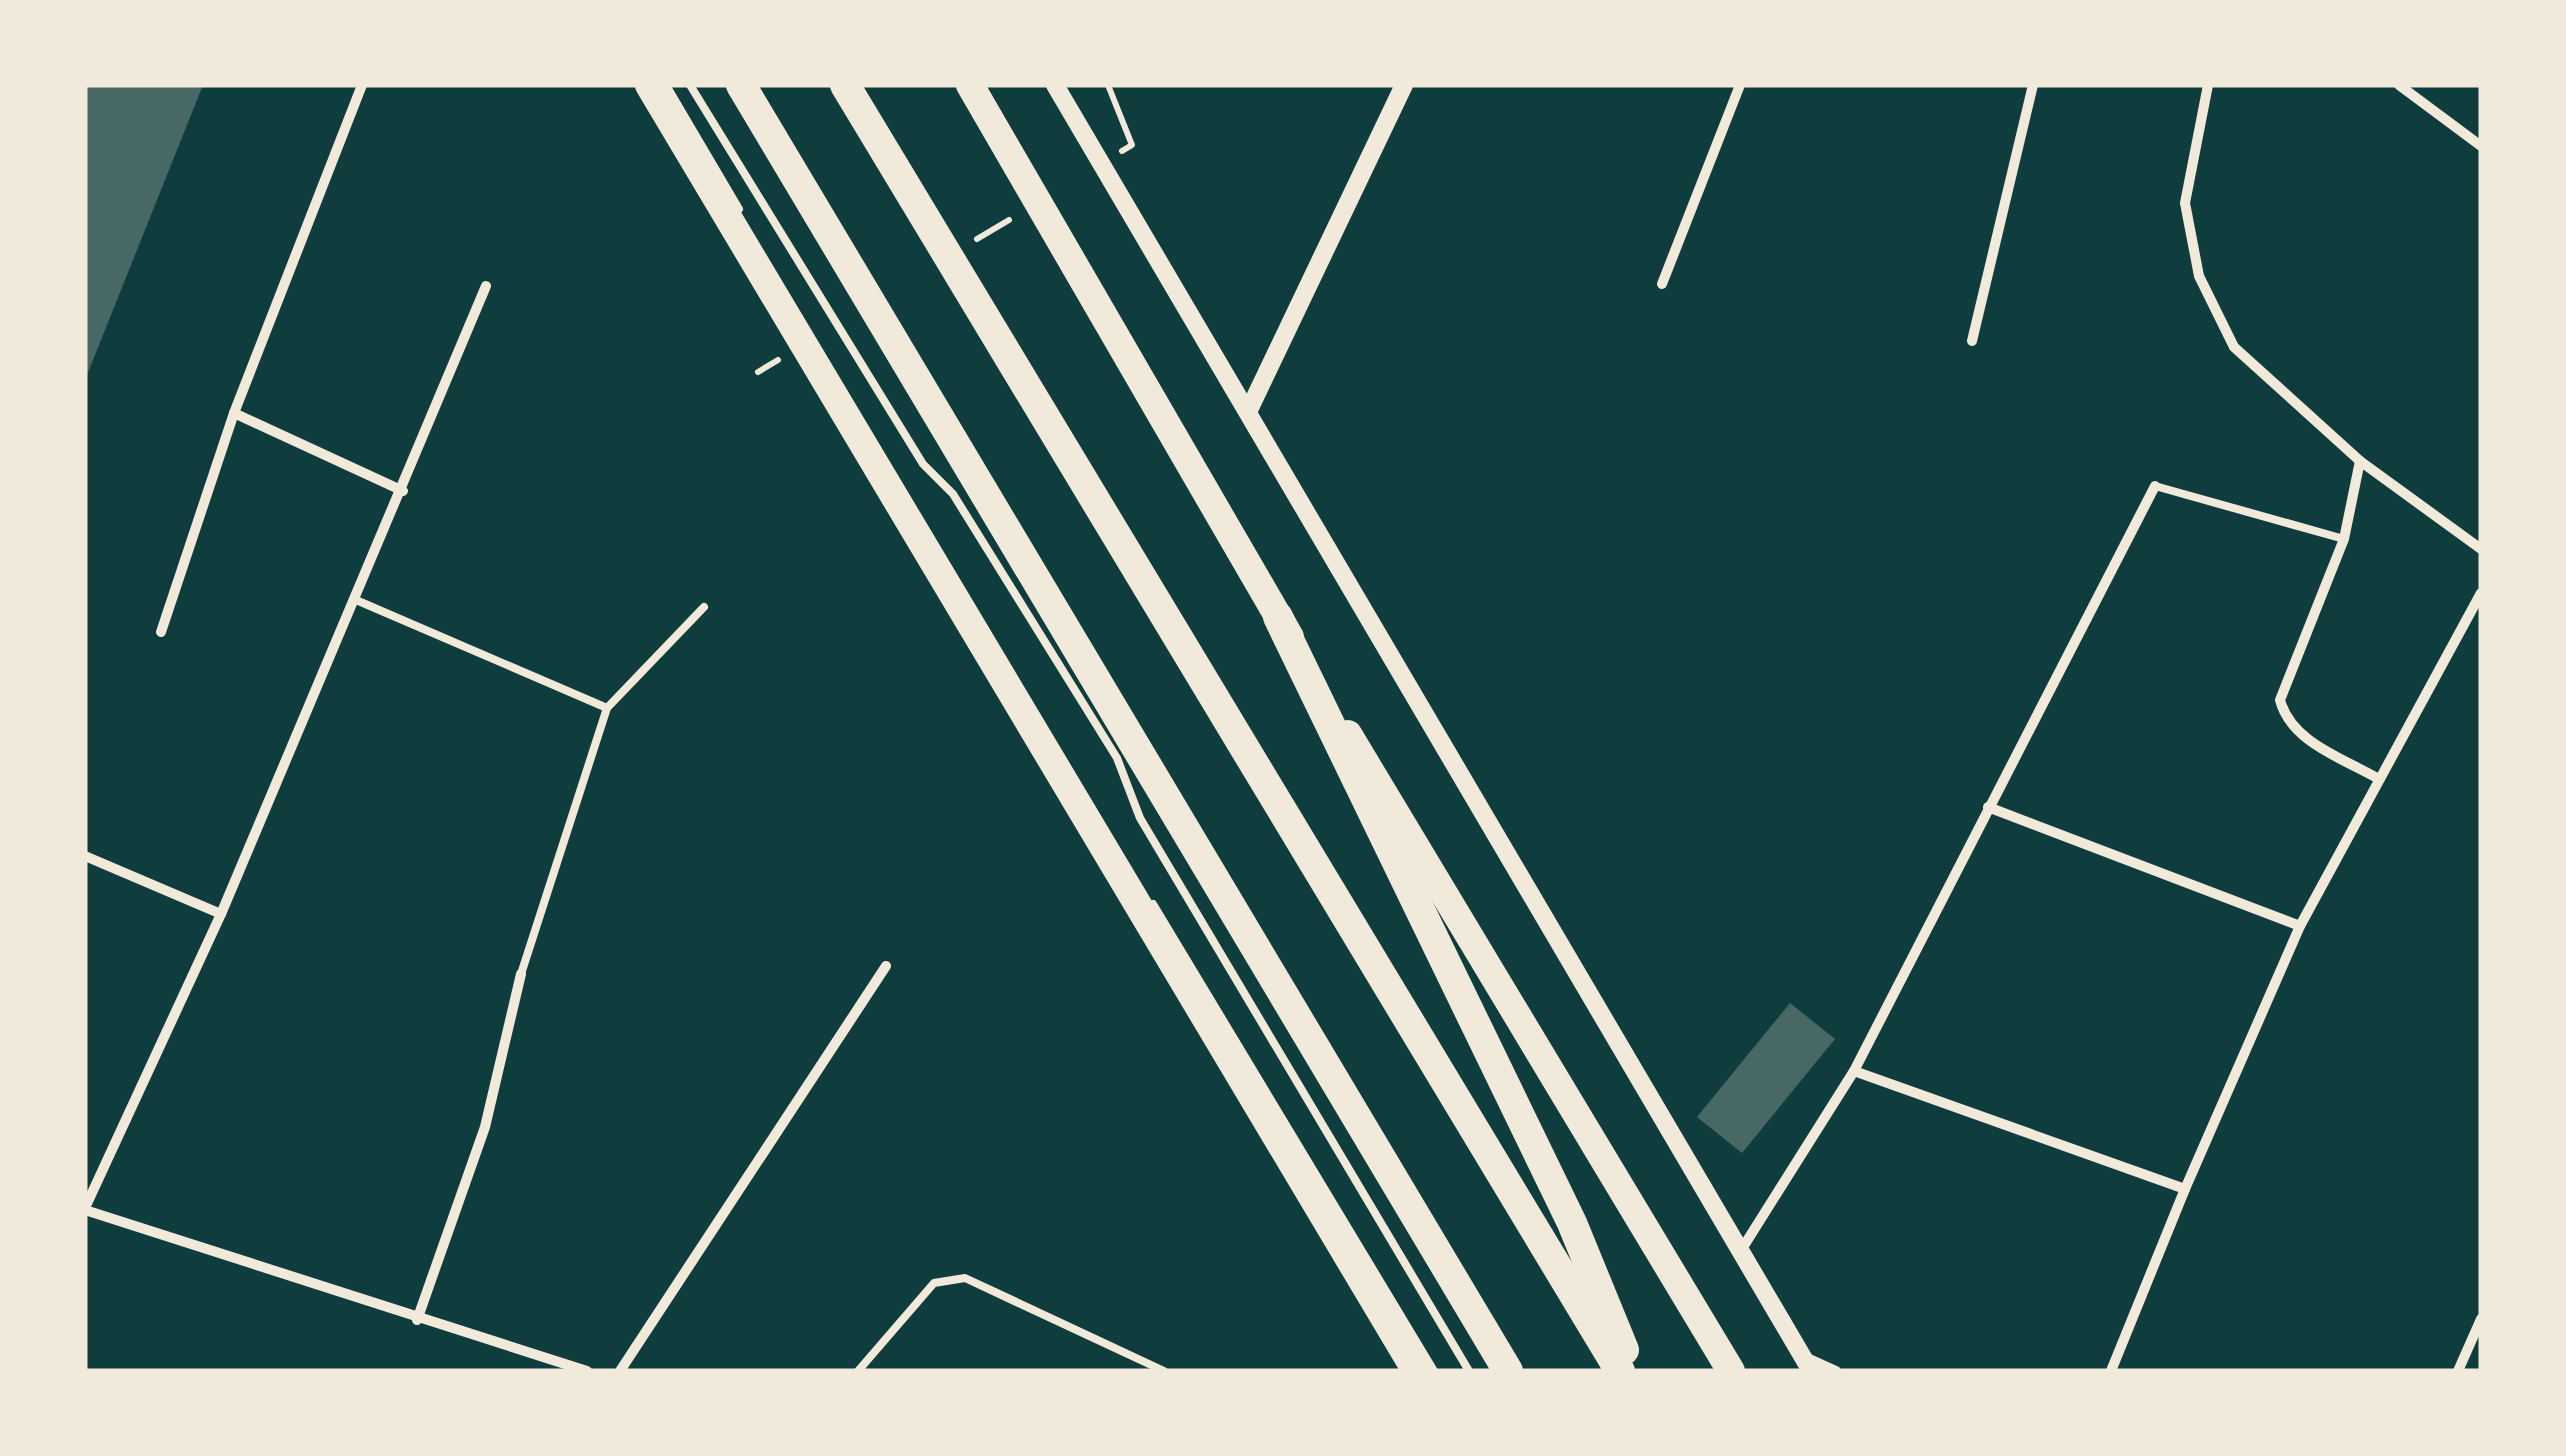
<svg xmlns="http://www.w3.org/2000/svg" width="2566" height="1456" font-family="Merriweather,serif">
	<rect width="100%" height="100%" fill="#0f3d3e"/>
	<!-- building -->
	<g fill="#486865">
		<path d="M85,85H203L85,380Z"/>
		<path d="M1790,1003L1835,1039L1742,1153L1697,1117Z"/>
	</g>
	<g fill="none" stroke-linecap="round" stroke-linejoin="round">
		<!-- path -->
		<g stroke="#f1e9da" stroke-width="6">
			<path d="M1108,85L1132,145L1122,151"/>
			<path d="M977,239L1009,220"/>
			<path d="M758,372L778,360"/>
		</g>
		<!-- service -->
		<g stroke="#f1e9da" stroke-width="8">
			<path d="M666,85L739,209"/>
			<path d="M690,85L923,464L953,494L1117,758L1140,818L1469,1371"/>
			<path d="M2155,486L2344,539"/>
			<path d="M356,600L607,708"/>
			<path d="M1153,904L1434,1371"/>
			<path d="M521,974L607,708L704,607"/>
			<path d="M858,1371L934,1283L965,1278L1164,1371"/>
		</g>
		<!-- minor -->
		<g stroke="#f1e9da" stroke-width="10">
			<path d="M2208,85L2185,203L2199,276L2234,347L2360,461L2481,549"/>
			<path d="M2399,85L2481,146"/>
			<path d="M1662,284L1740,85"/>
			<path d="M1972,341L2033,85"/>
			<path d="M234,413L403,491"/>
			<path d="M2360,461L2344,539L2280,700C2291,742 2342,758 2377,778"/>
			<path d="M161,632L234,413L362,85"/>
			<path d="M1988,807L2300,926"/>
			<path d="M85,856L221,914"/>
			<path d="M1854,1071L2185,1189"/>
			<path d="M85,1208L221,914L486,286"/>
			<path d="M85,1210L587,1371"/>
			<path d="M1740,1252L1854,1071L2155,486"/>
			<path d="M417,1320L485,1127L521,974"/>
			<path d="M1805,1357L1836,1371"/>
			<path d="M620,1371L886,966"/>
			<path d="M2111,1371L2185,1189L2300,926L2481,593"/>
			<path d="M2458,1371L2481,1319"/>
		</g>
		<!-- tertiary -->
		<g stroke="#f1e9da" stroke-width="18">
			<path d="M1055,85L1811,1371"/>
			<path d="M1248,412L1404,85"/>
		</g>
		<!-- trunk -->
		<g stroke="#f1e9da" stroke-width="28">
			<path d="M649,85L1416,1371"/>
			<path d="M970,85L1290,637"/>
			<path d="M1348,734L1731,1371"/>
		</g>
		<!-- motorway -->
		<g stroke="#f1e9da" stroke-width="30">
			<path d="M741,85L1508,1371"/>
			<path d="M845,85L1620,1371"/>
			<path d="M1278,617L1572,1223L1624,1350"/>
		</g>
	</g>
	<!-- border -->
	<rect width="2566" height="1456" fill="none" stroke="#f1e9da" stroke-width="175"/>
</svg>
